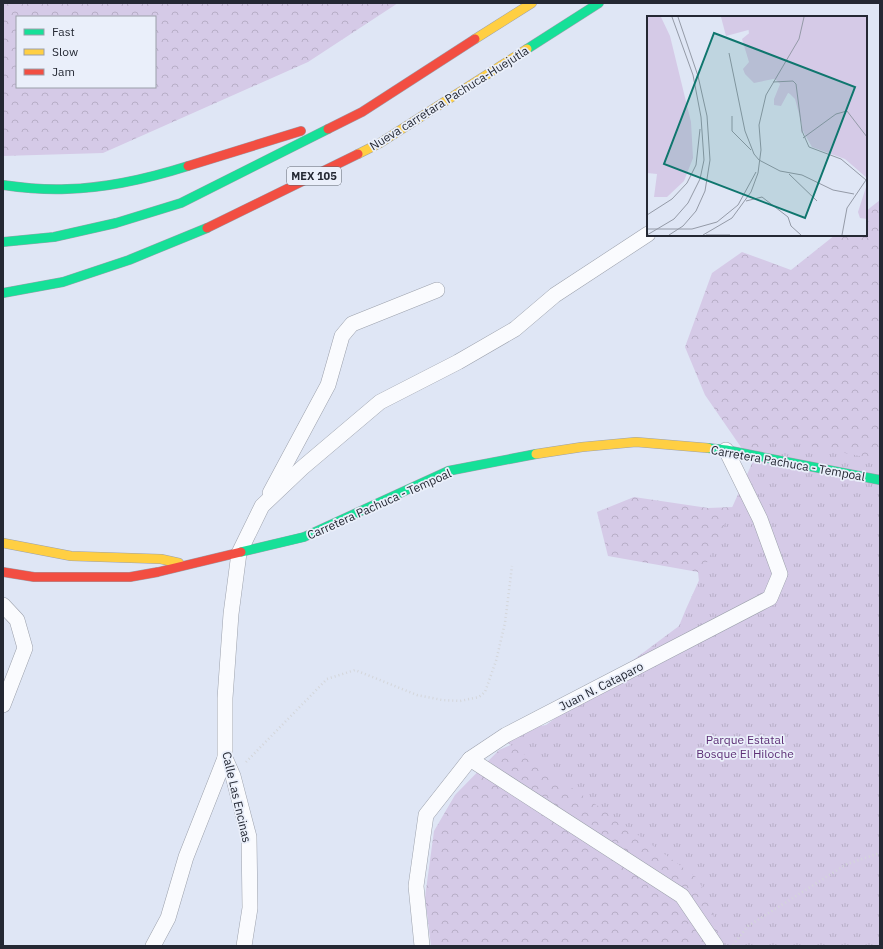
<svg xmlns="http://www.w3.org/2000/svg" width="883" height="949" font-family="'IBM Plex Sans',sans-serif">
	<defs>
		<pattern id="forest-crowns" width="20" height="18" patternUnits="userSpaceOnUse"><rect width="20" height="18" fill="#d5cae7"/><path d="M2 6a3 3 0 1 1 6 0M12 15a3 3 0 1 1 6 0" fill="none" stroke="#b7aec7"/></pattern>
		<pattern id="park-tufts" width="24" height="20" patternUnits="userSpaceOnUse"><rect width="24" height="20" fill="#d5cae7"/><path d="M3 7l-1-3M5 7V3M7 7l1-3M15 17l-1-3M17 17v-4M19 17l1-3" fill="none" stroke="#b7aec7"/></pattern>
	</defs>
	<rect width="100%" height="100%" fill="#dfe6f5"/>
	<!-- forest -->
	<g fill="url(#forest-crowns)" fill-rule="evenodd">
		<path d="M3,3H398L308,62L103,153L3,156ZM17,17H155V87H17Z"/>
		<path d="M880,200V946H431L425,897L434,831L455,795L499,750L550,728L706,647L698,572L608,556L597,512L634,497L708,508L781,505L705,395L685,347L712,273L742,252L791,270L835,235H866V211Z"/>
	</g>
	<!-- park -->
	<path fill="url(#park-tufts)" d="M764,437L880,460V946H721C716,922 710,898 696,877L605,811L495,734L546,725L679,626L686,609Z"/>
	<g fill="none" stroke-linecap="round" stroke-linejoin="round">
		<defs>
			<g id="street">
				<path d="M270,493L328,385L342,336L352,324L437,290"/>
				<path d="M3,605L17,620L25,648L3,705"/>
				<path d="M470,759L682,896L716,946"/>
				<path d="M153,946L168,918L186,857L225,758"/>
				<path d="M244,946L250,908L249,837L233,776L225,758V698L231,614L239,553L262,506L302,468L380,402L458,362L515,329L555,295L648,234"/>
				<path d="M422,946L416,886L426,815L470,759L506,735L770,598L780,574L760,519L726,450"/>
			</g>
			<g id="fast">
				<path d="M527,49L599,3"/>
				<path d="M3,185C24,188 46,190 67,189C108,188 150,178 188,166"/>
				<path d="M3,242L54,237L116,223L181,203L328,129"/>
				<path d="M3,293L63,282L129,260L207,228"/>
				<path d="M708,448L726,450L880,480"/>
				<path d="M241,552L304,537L448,471L536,454"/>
			</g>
			<g id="slow">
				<path d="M475,39L532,3"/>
				<path d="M358,154L380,143L527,49"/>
				<path d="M536,454L582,447L636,442L708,448"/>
				<path d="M3,543L71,556L161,559L179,563"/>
			</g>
			<g id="jam">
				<path d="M328,129L362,112L475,39"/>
				<path d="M188,166L301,131"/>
				<path d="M207,228L358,154"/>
				<path d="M3,572L34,577H130L158,572L241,552"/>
			</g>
		</defs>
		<!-- street casing -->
		<use href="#street" stroke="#9ca1ac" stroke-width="16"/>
		<!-- fast casing -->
		<use href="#fast" stroke="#9ca1ac" stroke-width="10"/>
		<!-- slow casing -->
		<use href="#slow" stroke="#9ca1ac" stroke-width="10"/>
		<!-- jam casing -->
		<use href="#jam" stroke="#9ca1ac" stroke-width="10"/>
		<!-- path -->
		<g stroke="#d4d6da" stroke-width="2.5" stroke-dasharray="1 3" stroke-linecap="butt">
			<path d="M246,762L327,679L355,670L417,695L442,700L460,701L479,697L485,692L496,661L505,623L512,566"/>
			<path d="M733,945L748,926L847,864L880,853"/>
		</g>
		<!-- street -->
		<use href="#street" stroke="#fafbfe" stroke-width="15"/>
		<!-- fast -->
		<use href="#fast" stroke="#16e098" stroke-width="9"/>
		<!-- slow -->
		<use href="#slow" stroke="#ffcf43" stroke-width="9"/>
		<!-- jam -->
		<use href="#jam" stroke="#f24e42" stroke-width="9"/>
	</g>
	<g text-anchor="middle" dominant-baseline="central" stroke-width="3.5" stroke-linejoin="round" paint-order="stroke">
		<!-- shield labels -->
		<rect fill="#eaeffa" stroke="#5f646f" stroke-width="1" x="287" y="167" width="54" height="18" rx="3"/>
		<g font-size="11" font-weight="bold" fill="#242833">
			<text x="314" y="176">MEX 105</text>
		</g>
		<!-- street labels -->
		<g font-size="12" fill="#242833" stroke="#eaeffa">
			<text transform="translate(449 98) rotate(-32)">Nueva carretara Pachuca-Huejutla</text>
			<text transform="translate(788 463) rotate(10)">Carretera Pachuca - Tempoal</text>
			<text transform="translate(379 504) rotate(-24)">Carretera Pachuca - Tempoal</text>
			<text transform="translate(601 686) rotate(-27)">Juan N. Cataparo</text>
			<text transform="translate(237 797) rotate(77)">Calle Las Encinas</text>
		</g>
		<!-- park labels -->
		<g font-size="12" fill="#5d2f76" stroke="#eaeffa">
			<text x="745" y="739">Parque Estatal<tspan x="745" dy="14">Bosque El Hiloche</tspan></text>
		</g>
	</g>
	<!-- overview -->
	<g transform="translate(647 16)">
		<rect width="220" height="220" fill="#dfe6f5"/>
		<path d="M74,1H101L105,13L79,20Z" fill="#d5cae7"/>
		<path d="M0,1H14L23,20L44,106L46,142L37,165L20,181H7L10,158L0,157ZM220,1V162L198,143L165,131L157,117L153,80L141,77L134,90L127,89V83L136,61L107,67L98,58L96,53L102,46L95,23L106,14ZM220,168V203L213,202L211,196Z" fill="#d5cae7"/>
		<path d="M100,1H220V119L201,96L195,95H187L154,117L155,109L148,83L125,60L138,39L103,26Z" fill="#d5cae7"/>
		<path fill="none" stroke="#949aa7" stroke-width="1" d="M82,37L98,115L107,138L112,144L133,155L155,159L186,174L207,178M126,66L146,65L149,68L155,115L162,131L194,143L219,164L200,192L195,219M85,100V115L104,134M156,122L189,98L200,95L220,121M142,158L170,185M99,185L115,181L141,201L144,210L154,219M0,199L25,183L40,167L49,149L53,113M0,213H45L70,206L91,189L109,156M0,219L27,203L41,187L53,163L57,144L54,101L46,59L25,1M22,219L36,210L49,195L58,175L63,144L60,100L51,60L31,1M56,219L85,202L104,176L111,157L114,134L112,109L119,79L152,23L157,1M59,219H83"/>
		<path fill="#0f766e" fill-opacity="0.15" stroke="#0f766e" stroke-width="2" d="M67,17L208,71L158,202L17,148Z"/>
		<rect width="220" height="220" fill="none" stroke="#242833" stroke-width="2"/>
	</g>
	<!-- border -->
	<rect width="883" height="949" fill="none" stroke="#242833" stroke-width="8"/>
	<!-- legend -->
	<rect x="16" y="16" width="140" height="72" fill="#eaeffa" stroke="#9b9faa"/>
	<rect x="24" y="29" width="20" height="6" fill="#16e098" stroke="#9b9faa"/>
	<text x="52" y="36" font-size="12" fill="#242833">Fast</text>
	<rect x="24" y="49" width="20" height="6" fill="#ffcf43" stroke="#9b9faa"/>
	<text x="52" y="56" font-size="12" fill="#242833">Slow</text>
	<rect x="24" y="69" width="20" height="6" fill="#f24e42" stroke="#9b9faa"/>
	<text x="52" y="76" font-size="12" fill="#242833">Jam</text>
</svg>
